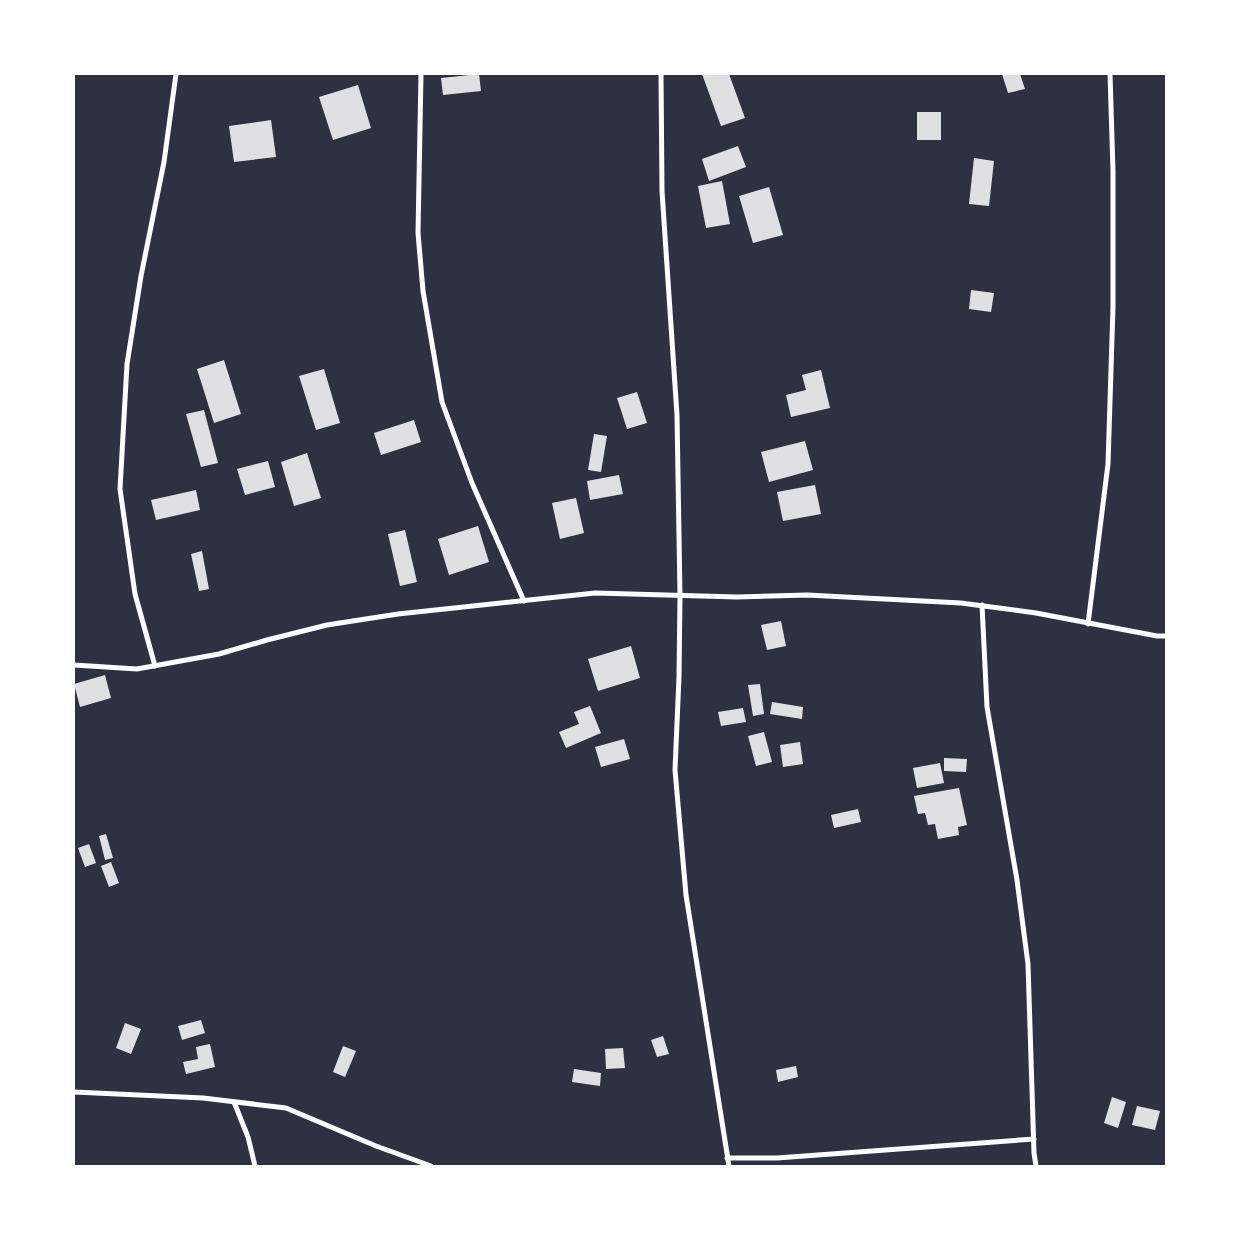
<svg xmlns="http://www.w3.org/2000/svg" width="1240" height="1240" font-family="Roboto,sans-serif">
	<rect width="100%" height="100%" fill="#2d3142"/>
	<!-- building -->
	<g fill="#e0e0e3">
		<path d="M479,74L481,91L443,95L441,78Z"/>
		<path d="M702,74H729L745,118L721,126Z"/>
		<path d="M1002,74H1020L1025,89L1008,93Z"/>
		<path d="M358,85L371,128L333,140L319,97Z"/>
		<rect x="917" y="112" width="24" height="28"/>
		<path d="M271,120L276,157L234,162L229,126Z"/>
		<path d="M738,146L746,167L709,181L702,159Z"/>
		<path d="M974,158L994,161L989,206L969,204Z"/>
		<path d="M722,181L730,224L706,228L698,186Z"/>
		<path d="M769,187L783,235L753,243L739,196Z"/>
		<path d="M971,290L994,293L991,312L969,309Z"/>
		<path d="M224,360L241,414L214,423L197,369Z"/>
		<path d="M324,369L340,423L316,430L299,376Z"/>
		<path d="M821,370L830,408L791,417L786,395L806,390L802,375Z"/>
		<path d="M637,392L647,423L627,429L617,398Z"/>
		<path d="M204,410L218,463L201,467L186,414Z"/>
		<path d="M414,420L421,442L381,455L374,433Z"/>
		<path d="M594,434L607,436L601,472L588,470Z"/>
		<path d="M805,441L813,470L769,482L761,452Z"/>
		<path d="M307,453L321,498L294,506L281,462Z"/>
		<path d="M268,461L275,487L245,495L237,469Z"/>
		<path d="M619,475L623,494L590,500L587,481Z"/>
		<path d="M815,485L821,514L783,521L777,492Z"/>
		<path d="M196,490L200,510L156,520L151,500Z"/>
		<path d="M576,498L584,533L560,539L552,503Z"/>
		<path d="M478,526L489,562L449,575L438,539Z"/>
		<path d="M405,530L417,582L400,586L388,534Z"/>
		<path d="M202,551L209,589L199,591L191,554Z"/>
		<path d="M781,621L786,646L767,650L761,625Z"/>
		<path d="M631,646L640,678L598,691L588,659Z"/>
		<path d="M105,675L111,698L80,707L74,684Z"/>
		<path d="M760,684L764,714L753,716L748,685Z"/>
		<path d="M772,702L803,707L802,719L770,714Z"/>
		<path d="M590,706L601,733L566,748L559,732L579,724L574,712Z"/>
		<path d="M743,708L746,722L721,726L718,712Z"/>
		<path d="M764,732L772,762L756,766L748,736Z"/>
		<path d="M624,739L630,759L601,767L595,747Z"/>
		<path d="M800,742L803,764L783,767L780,745Z"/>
		<path d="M944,758L967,759L966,772L944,771Z"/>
		<path d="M940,763L944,783L917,788L913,768Z"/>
		<path d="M959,788L967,825L958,827L959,835L938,839L935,824L928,825L925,813L918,814L914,796Z"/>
		<path d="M858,809L861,822L834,828L831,815Z"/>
		<path d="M106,834L113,858L105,860L99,836Z"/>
		<path d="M89,844L96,863L85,867L78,848Z"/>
		<path d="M111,862L119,883L109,887L101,866Z"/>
		<path d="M201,1020L205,1033L182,1040L178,1026Z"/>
		<path d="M125,1023L141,1029L131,1054L116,1048Z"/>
		<path d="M663,1036L669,1054L657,1057L651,1040Z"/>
		<path d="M210,1044L215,1067L186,1074L183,1062L198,1059L196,1047Z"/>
		<path d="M343,1046L356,1051L345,1077L333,1072Z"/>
		<path d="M623,1048L625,1068L606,1069L605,1049Z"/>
		<path d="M796,1066L798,1077L778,1082L776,1070Z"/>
		<path d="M574,1069L601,1073L600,1086L572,1082Z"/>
		<path d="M1112,1097L1126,1102L1118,1128L1104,1123Z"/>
		<path d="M1137,1106L1160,1111L1155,1130L1132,1125Z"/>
	</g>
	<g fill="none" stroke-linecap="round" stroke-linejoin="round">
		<!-- minor -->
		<g stroke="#fff" stroke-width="5">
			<path d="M421,74L418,233L423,291L442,402L472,483L524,601"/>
			<path d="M661,74L662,191L677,415L680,596L679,677L675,770L686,895L729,1166"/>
			<path d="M982,605L987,707L1017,880L1028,964L1034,1153L1036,1166"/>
			<path d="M1088,624L1108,464L1113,307V171L1110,74"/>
			<path d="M74,665L137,669L219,654L267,640L327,625L398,614L595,593L737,597L807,595L961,603L1036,613L1157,636H1166"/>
			<path d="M155,666L135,594L120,489L127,364L141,276L164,162L176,74"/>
			<path d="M74,1092L203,1098L286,1108L376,1146L431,1166"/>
			<path d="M234,1102L248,1137L255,1166"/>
			<path d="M727,1158H777L1034,1139"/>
		</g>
	</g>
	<!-- border -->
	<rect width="1240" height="1240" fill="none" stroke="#ffffff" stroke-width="150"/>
</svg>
